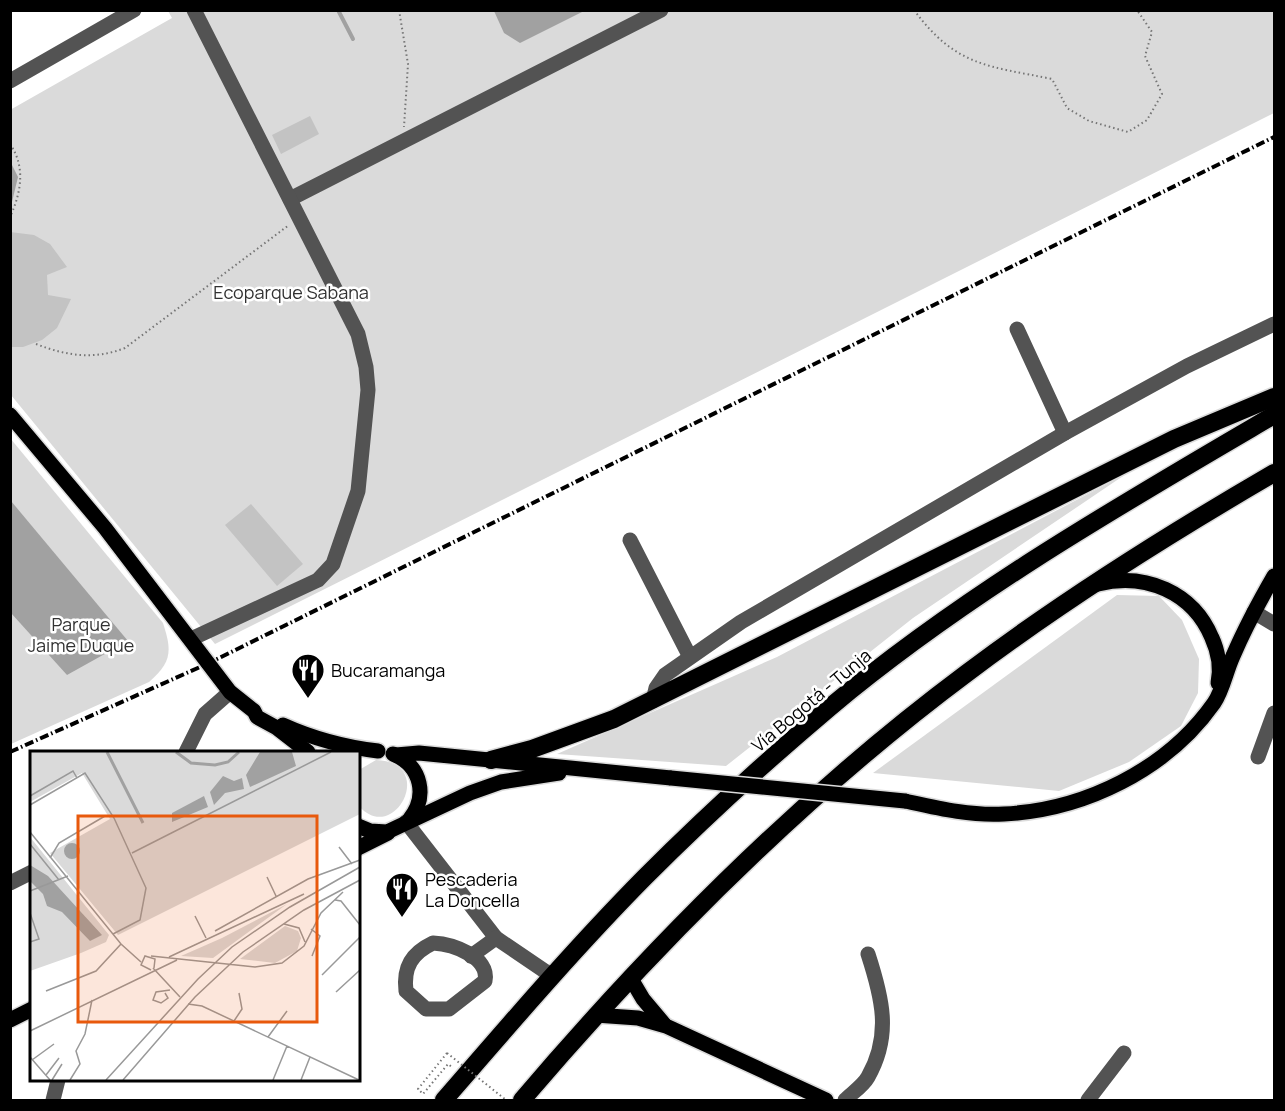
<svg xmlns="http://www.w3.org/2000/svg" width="1285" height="1111" font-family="Manrope,sans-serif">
	<rect width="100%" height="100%" fill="#fff"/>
	<!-- green -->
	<g fill="#dadada">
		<path d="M168,11H1274V113L215,644L11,395L10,110L172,18Z"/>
		<path d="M10,438L163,623C172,651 172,662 149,682L11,744Z"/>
		<path d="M1126,474L913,618L726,766L557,754L777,657Z"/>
		<path d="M1117,595L1159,596L1182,620L1199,659L1198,693L1181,726L1129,762L1059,791L873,773Z"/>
		<path d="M376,760C438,762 394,846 359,806V770Z"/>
	</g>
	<!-- water -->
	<g fill="#a1a1a1">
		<path d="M494,11V10L584,11L520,43L504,33Z"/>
		<path d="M10,161L18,177L11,206H10Z"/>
		<path d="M10,501H11L128,641L67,675L11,613Z"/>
	</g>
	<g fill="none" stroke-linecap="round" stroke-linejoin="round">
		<!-- stream -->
		<path stroke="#a1a1a1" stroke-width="4" d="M338,10L353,39"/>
	</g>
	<!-- building -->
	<g fill="#c3c3c3">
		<path d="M310,116L319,134L281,154L272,135Z"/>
		<path d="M10,232L34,235L50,244L67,267L47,275L48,295L71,299L57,328L42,340L23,347H10Z"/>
		<path d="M251,504L303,564L277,586L225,525Z"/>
	</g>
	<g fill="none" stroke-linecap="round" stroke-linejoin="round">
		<defs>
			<g id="major">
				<path d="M10,415L105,528L230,692L254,711L257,717L277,728L308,752"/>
				<path d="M1098,584C1145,572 1193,592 1212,638C1218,651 1221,668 1218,683"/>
				<path d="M283,725C314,739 344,747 378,751"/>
				<path d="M393,754C422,766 428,797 409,820"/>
				<path d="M396,755L419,753L671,778"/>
				<path d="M905,801C937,808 970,816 1004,814C1084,810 1167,770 1214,703C1223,690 1226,671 1233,656C1245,628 1259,602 1274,576"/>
				<path d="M358,826L370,831L387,832L470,793L501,782L559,773"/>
				<path d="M358,848L388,833"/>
				<path d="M630,977L643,999L664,1024"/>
				<path d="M595,1015L638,1018L666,1026L826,1100"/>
				<path d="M10,1020L32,1009"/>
			</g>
			<g id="highway">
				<path d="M491,760L532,749L614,719L1174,439L1274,397"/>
				<path d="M444,1100C509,1025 574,949 644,878C703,819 765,762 829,708C965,594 1122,504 1274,415"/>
				<path d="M522,1100C655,944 802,796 967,673C1065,599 1169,534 1274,473"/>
			</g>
		</defs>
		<!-- major casing -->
		<use href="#major" stroke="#dbdbdb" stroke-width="18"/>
		<!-- highway casing -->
		<use href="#highway" stroke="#dbdbdb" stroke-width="21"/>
		<!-- path -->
		<g stroke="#757575" stroke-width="2" stroke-dasharray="1.5 3" stroke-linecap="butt">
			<path d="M399,10L408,64L404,127"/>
			<path d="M914,10C956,67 989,66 1052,79L1067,108L1089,121L1128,132L1147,120L1162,94L1145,56L1152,32L1137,10"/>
			<path d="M10,144C26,167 21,193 10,217"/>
			<path d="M36,344C67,356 94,360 125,348L289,225"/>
			<path d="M447,1053L418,1089L423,1094L448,1064L453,1068"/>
		</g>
		<!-- minor -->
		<g stroke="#535353" stroke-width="15">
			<path d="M10,81L134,10"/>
			<path d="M290,199L661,10"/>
			<path d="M1017,329L1065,433"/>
			<path d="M630,540L690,657"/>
			<path d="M1254,612L1274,624"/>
			<path d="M191,639L318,580L333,564L358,491L368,390L366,367L358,334L194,10"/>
			<path d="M653,701L656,688L665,675L741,622L1065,433L1187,366L1274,324"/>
			<path d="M186,752L205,714L230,692"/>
			<path d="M1258,757L1274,713"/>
			<path d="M406,822L496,938L552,976"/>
			<path d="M10,883L32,872"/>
			<path d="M433,943C453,944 490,957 485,981L449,1009H426L406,991C403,967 412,953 433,943Z"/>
			<path d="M471,956L496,938"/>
			<path d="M53,1100L58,1080"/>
			<path d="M845,1100C852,1093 863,1086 868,1077C892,1035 882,997 868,954"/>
			<path d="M1088,1100L1124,1053"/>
		</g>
		<!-- major -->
		<use href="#major" stroke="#000" stroke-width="15"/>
		<!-- highway -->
		<use href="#highway" stroke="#000" stroke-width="18"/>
		<!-- rail -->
		<path stroke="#000" stroke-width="4" stroke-dasharray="9 3 1.5 3" stroke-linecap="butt" d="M10,752L209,663L1274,137"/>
		<defs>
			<path id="major-bridge" d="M671,778L905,801"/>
		</defs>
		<!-- major-bridge casing -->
		<use href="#major-bridge" stroke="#dbdbdb" stroke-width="18" stroke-linecap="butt"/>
		<!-- path-bridge -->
		<path stroke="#757575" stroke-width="2" stroke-dasharray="1.5 3" stroke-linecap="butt" d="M447,1053L506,1100"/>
		<!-- major-bridge -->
		<use href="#major-bridge" stroke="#000" stroke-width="15"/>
	</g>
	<!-- icons -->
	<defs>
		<symbol id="restaurant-pin" viewBox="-11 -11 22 30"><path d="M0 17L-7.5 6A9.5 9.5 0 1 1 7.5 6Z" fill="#000" stroke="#fff"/><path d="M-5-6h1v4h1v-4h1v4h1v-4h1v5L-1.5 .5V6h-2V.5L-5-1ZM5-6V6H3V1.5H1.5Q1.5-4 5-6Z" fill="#fff"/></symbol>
	</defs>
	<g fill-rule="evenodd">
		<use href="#restaurant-pin" x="289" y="651" width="38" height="52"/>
		<use href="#restaurant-pin" x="383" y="870" width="38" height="52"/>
	</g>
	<g text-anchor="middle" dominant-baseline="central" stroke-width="5" stroke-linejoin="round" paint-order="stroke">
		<!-- park labels -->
		<g font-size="18" fill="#313131" stroke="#fff">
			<text x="291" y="292">Ecoparque Sabana</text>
			<text x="81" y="624">Parque<tspan x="81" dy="21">Jaime Duque</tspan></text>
		</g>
		<!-- poi labels -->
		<g font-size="18" fill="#000" stroke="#fff" text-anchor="start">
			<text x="331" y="670">Bucaramanga</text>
			<text x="425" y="879">Pescaderia<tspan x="425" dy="21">La Doncella</tspan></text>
		</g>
		<!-- street labels -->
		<g font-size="18" fill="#000" stroke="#fff">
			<text transform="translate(811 700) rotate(-40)">Vía Bogotá - Tunja</text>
		</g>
	</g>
	<!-- overview -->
	<g transform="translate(30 751)">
		<rect width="330" height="330" fill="#fff"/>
		<path d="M0,1H330V63L88,184L20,102L80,68L52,22L0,51ZM0,86L79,184L76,191L51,202L0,220ZM257,153L183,207L151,205L192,187ZM255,175L268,180L271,187L267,200L245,212L210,208Z" fill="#dadada"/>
		<path d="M230,1H262L266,15L220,36L216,24ZM193,25L204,30L212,27L214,38L195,42L184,54L180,41ZM174,45L178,56L142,71V62ZM34 100a8 8 0 1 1 16 0a8 8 0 1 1-16 0ZM0,114L18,125L72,184L60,190L32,161L17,155L13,143L0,130Z" fill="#a1a1a1"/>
		<path fill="none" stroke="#a1a1a1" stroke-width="3" d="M77,1L113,72M146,1L161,12L185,14L198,11L209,1"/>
		<path fill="none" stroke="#999" stroke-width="1.5" d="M0,45L43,20L47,27M0,54L55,22L84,67L116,137L110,169L83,183M0,81L91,193L111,211M0,93L29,129M309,96L322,113M102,102L301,1M20,107L29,92L75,65M237,126L246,145M0,140L38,125M305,149L311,150L330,174M0,162L9,188L0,191M165,165L176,187M254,173L269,177L275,191M281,178L290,185L282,205M185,180L278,128L330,109M121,205L225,216L252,212L274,195L291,162L313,141M139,206L274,143M123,217L150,246M121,219L111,214L115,205L125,208L124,217M292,224L330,186M16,240L66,220L91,193M306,241L330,219M135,242L138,247L131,252L123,249L126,241L140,239M158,253L172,255L329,329M204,270L212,258L209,242M0,280L147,209M238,286L257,260M0,306L20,329M2,309L24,293M16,324L29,307M22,329L32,313M40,329L50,313L46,300L55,283L62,249M76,329L168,228L202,196L260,156L330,116M93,329L165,246L213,201L274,159L330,129M243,329L257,295M271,329L280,306"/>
		<path fill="#e8590c" fill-opacity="0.15" stroke="#e8590c" stroke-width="3" d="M48,65H287V271H48Z"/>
		<rect width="330" height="330" fill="none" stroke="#000" stroke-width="3"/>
	</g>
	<!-- border -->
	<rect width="1285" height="1111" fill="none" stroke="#000000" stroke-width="24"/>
</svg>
